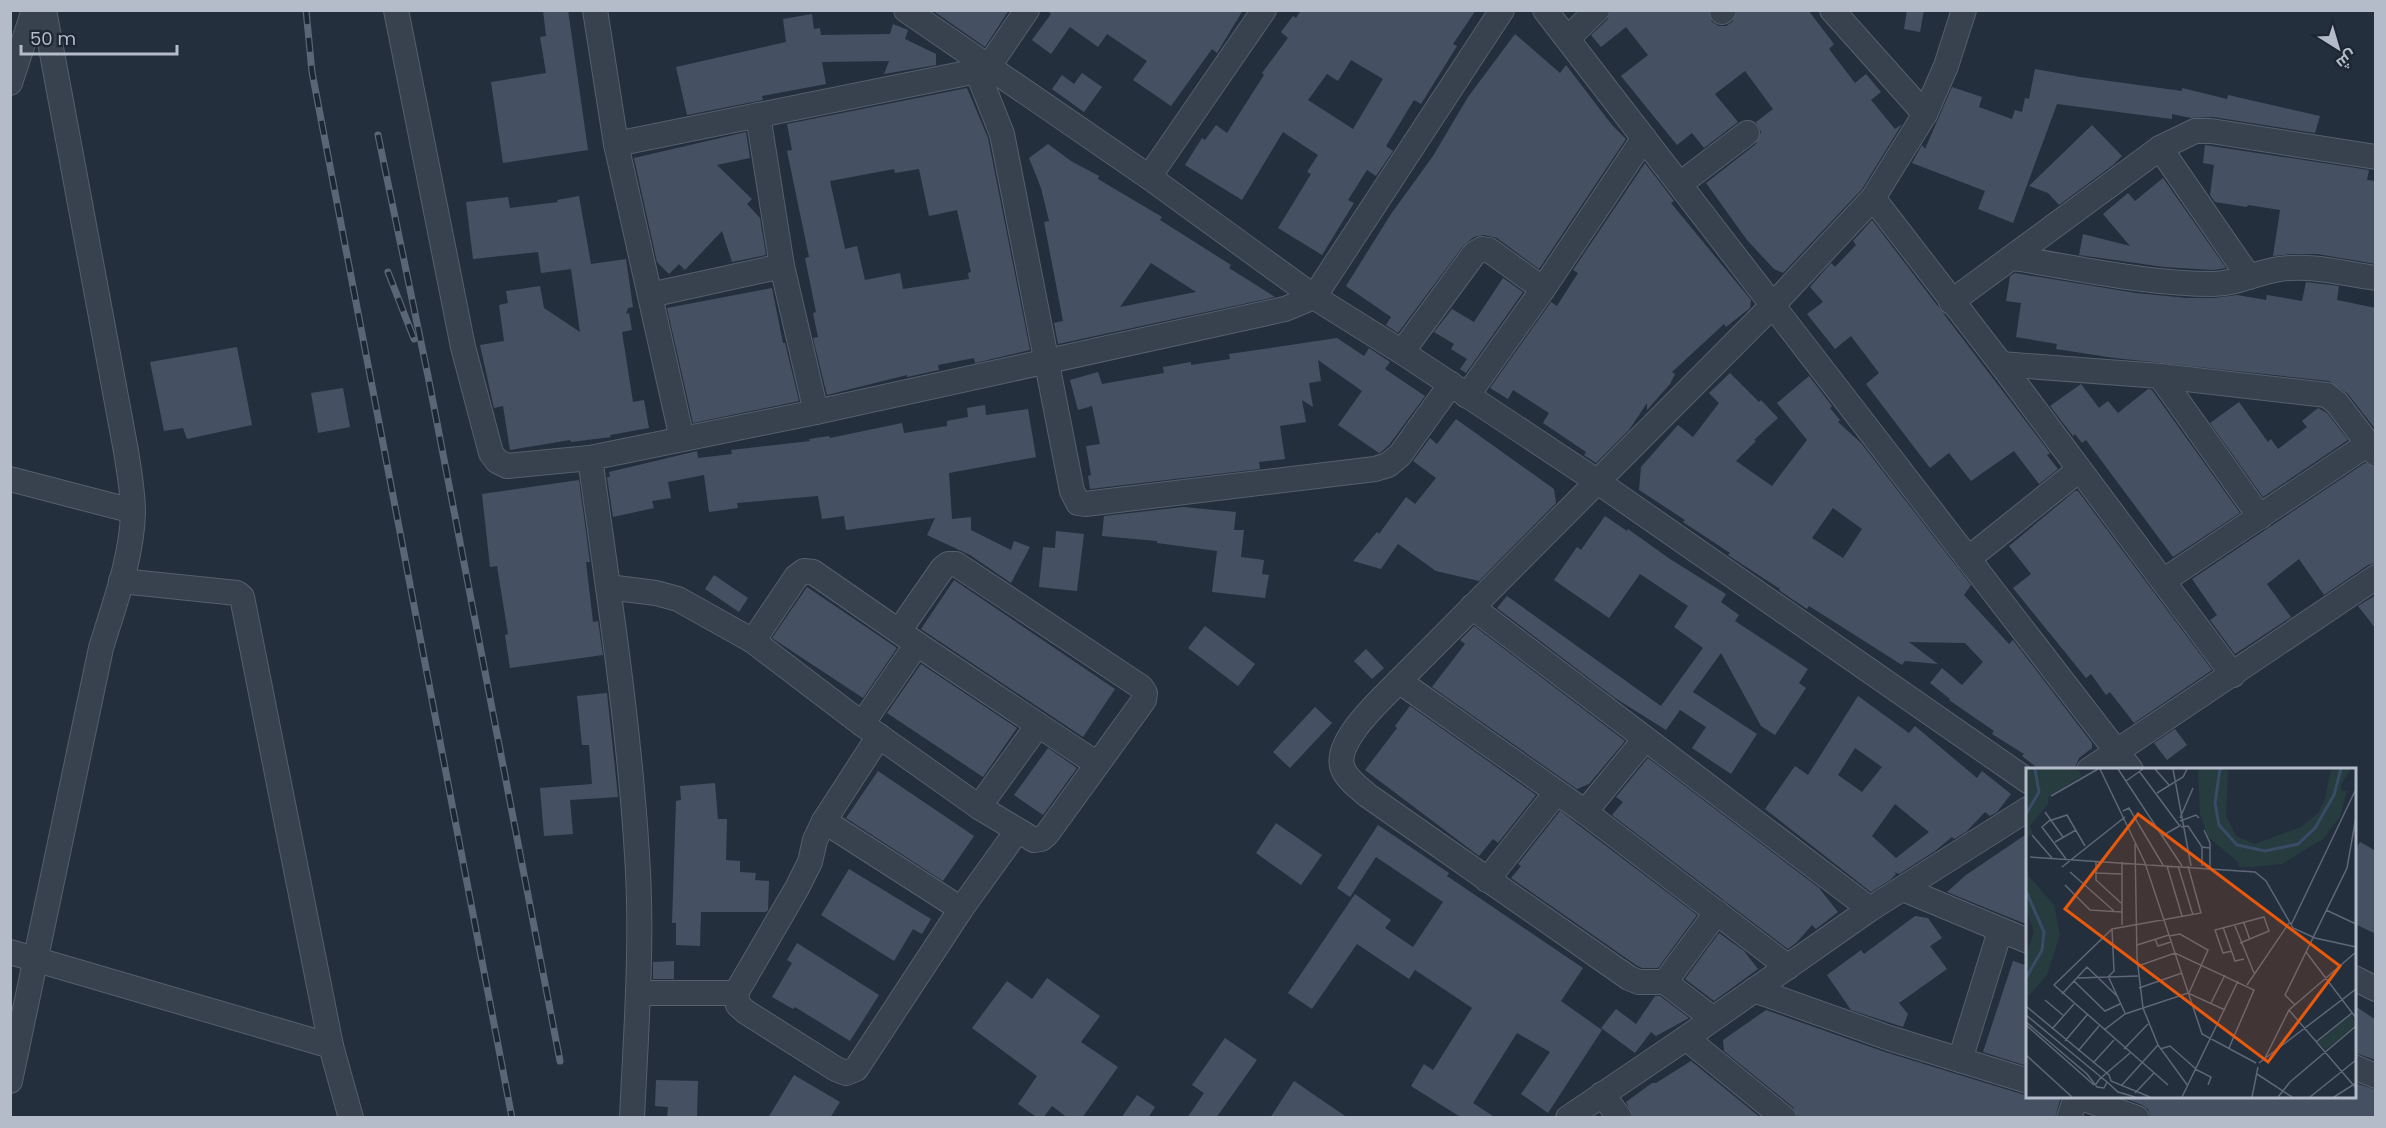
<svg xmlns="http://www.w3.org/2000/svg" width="2386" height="1128" font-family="Poppins,Cairo,sans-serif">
	<rect width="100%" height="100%" fill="#242f3e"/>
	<!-- building -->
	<g fill="#455162" fill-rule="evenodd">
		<path d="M543,10H568L588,150L503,163L491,82L546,73L540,37L546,36Z"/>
		<path d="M932,10H1009L985,47Z"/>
		<path d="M1047,10H1243L1217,53L1212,49L1171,106L1133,80L1147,61L1107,34L1098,47L1070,27L1051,54L1032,40L1051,14Z"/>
		<path d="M1301,10H1476L1453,44L1457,46L1421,104L1414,100L1386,146L1393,151L1376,176L1367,170L1348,200L1354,203L1322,255L1278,228L1311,174L1307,172L1318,155L1283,132L1242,200L1185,165L1202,138L1205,140L1216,125L1227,133L1264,75L1262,73L1288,38L1281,32L1293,16L1296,18ZM1351,60L1383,79L1353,129L1308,100L1327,74L1338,81Z"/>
		<path d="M1611,10H1708L1712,22L1719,26H1726L1732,22L1738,10H1808L1834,44L1829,49L1855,83L1866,74L1881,92L1871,100L1895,129L1902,124L1862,189L1783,273L1774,269L1747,240L1706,183L1756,144L1761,132L1756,122L1773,109L1745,71L1715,94L1738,122L1704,148L1692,133L1677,145L1621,76L1648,55L1626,27L1601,47L1591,35L1607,20Z"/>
		<path d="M1907,10H1924L1920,32L1904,29Z"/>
		<path d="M812,14L814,29L820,28L821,35L890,34L893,24L908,30L905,39L936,54V65L884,74L889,61L822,62L826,84L762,96L763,100L687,115L676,67L786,42L783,19Z"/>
		<path d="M1515,34L1560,73L1566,65L1612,125L1626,139L1539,269L1497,238L1484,235L1474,237L1463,246L1398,333L1386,325L1391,317L1346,286L1391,214L1433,156L1468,97Z"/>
		<path d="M2035,69L2080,77L2182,91V88L2227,99L2228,95L2320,116L2315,133L2213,117L2191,118L2172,114V119L2057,104L2013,223L1978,209L1985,191L1912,163L1922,145L1925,149L1952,87L1982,97L1979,107L2012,119L2015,110L2022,112L2025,98L2029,99Z"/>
		<path d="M1082,73L1102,87L1084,112L1052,89L1062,75L1074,84Z"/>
		<path d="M967,88L988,138L1030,350L975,363L974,358L938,365L939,370L907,377V375L827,395L813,338L818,337L813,313L816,312L805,258L809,257L787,151L792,150L787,124ZM894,169L895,173L919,169L929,216L957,210L971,272L968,273L969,279L903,289L900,273L865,280L857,246L845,249L830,181Z"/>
		<path d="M2092,125L2122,156L2113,165L2059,205L2048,193L2029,186Z"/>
		<path d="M746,132L750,158L717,165L752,199L747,204L760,218L766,255L732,262L722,231L685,270L679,264L669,274L657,262L634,158Z"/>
		<path d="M1048,144L1071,161L1099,176L1098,179L1162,217L1160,220L1231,265L1229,268L1275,297L1058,344L1054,323L1063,321L1044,222L1049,221L1041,188L1029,158ZM1151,263L1196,292L1120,307Z"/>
		<path d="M2205,145L2369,170L2367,180L2376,181V264L2317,254H2292L2273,256L2280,210L2248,205L2247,207L2215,202L2210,195L2214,165L2203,163Z"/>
		<path d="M1645,163L1674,201L1671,203L1751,300L1750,308L1726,327L1724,324L1672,372L1675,374L1670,384L1647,410V403L1629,430L1596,463L1584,455L1586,452L1543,423L1549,413L1513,390L1508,399L1490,388L1551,302L1557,306L1578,273L1573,270Z"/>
		<path d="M2163,178L2226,268L2213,270L2164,267L2079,255L2083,234L2130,246L2103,214L2128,193L2135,201Z"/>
		<path d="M579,196L591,264L626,259L633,307L628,308L626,314L629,313L632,330L622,332L633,402L644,400L649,428L610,435L611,437L571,442L570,440L510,450L503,406L494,408L480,345L504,341L499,305L508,303L506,291L540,286L544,308L580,332L571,269L541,273L538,252L473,259L466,202L508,197L510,208L558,202L557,200Z"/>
		<path d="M1872,220L2050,453L2047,455L2058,469L2039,484L2014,451L1971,481L1949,453L1930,468L1866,384L1879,373L1851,336L1835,349L1807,314L1823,302L1810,287L1831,263L1835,267L1856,245L1853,241Z"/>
		<path d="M2015,273L2136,293L2187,298H2214L2237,295L2266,300L2267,295L2302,301L2306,282L2339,286L2337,300L2376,308V430L2348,394L2329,381L2114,358L2056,349L2057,344L2016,337L2021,303L2006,301L2010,276Z"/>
		<path d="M1503,278L1523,292L1466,373L1460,369L1467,359L1451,349L1454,344L1434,332L1452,309L1474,322Z"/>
		<path d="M772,288L783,343H785L799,401L693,423L667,308Z"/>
		<path d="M1337,338L1364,356L1369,348L1390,362L1385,369L1425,396L1389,445L1381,452L1379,453L1338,425L1362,391L1318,360L1321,381L1309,383L1313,407L1302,400L1306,422L1280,426L1285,459L1259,462L1260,469L1090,489L1088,476L1091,475L1086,446L1100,444L1092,406L1078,410L1070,380L1098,372L1102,384L1164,373L1163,367L1191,362V365L1230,359L1229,354Z"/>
		<path d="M237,347L252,425L187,439L183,428L164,431L150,362Z"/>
		<path d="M1730,373L1759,402L1761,400L1778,418L1754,440L1756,441L1736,461L1772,486L1807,440L1777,403L1809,376L1832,406L1830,408L1840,420L1838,422L1861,443L1971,585L1964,595L2009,644L2013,640L2092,743V748L2079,758L2075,768L2073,770H2040L2022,756L2024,754L1992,734L1994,731L1949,700L1950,699L1930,683L1942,668L1962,685L1983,662L1965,643L1909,642L1938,664L1905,661L1902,665L1809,606L1807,609L1789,597L1779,590L1780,589L1728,555L1730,553L1683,522L1685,520L1639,490L1641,467L1678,425L1693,437L1719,403L1709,393ZM1833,508L1862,529L1843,558L1812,538Z"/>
		<path d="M2081,384L2099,408L2108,401L2118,413L2148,389L2152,390L2240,513L2173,557L2086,440L2082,443L2075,434L2073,436L2050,406Z"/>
		<path d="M343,388L350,427L318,433L311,393Z"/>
		<path d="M2239,402L2268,442L2271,439L2278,449L2307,427L2302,421L2318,408L2327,413L2348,440L2263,497L2210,423Z"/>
		<path d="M985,405L986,415L1028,409L1036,457L949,473L952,519L971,517V530L1011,550L1014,541L1030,547L1011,583L970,555L927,535L935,518L846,530L844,516L822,519L818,496L737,503L738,508L709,512L704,475L668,482L671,498L652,501L654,508L613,517L607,477H610L609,472L697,451L698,458L732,454L731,450L810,441L809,439L829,436L830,438L902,423L904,433L947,426V421L968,417L967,408Z"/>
		<path d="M1456,419L1554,489L1556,503L1479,581L1436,571L1398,544L1381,569L1353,561L1377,532L1379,534L1406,497L1415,504L1436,478L1413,461L1430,438L1437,444Z"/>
		<path d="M2365,463L2376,468V563L2368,565L2324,595L2299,559L2267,584L2291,617L2235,654L2210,620L2217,615L2192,579Z"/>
		<path d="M579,480L590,562H586L593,622L598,621L603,655L510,668L505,635L508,634L497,566L490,567L482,494Z"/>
		<path d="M2075,491H2078L2212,670L2134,723L2110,692L2106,695L2091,674L2086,678L2013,588L2031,574L2009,546Z"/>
		<path d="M1183,507L1236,512L1234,530H1244L1241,557L1264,560L1262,574L1269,575L1265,598L1212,592L1217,551L1157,543V541L1102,536L1104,516Z"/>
		<path d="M1605,516L1627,531L1628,529L1670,559L1726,594L1721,602L1739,615L1735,621L1808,669L1799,683L1806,688L1775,735L1761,726L1721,653L1693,692L1757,734L1731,774L1692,748L1706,727L1680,710L1666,730L1615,698L1497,608L1507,596L1661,706L1703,648L1674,627L1688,606L1640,574L1609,618L1554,580L1577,547L1581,550Z"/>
		<path d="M1056,531L1084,534L1077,591L1039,587L1043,547L1055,548Z"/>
		<path d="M714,575L748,598L739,612L705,589Z"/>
		<path d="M954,580L1115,689L1083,737L921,629Z"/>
		<path d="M807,587L897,648L863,698L772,638Z"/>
		<path d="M2376,595V629L2358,606Z"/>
		<path d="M1205,626L1255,664L1238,686L1188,648Z"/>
		<path d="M1474,626L1625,741L1589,784L1577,789L1432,687L1465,644L1460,640Z"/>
		<path d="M1366,649L1384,668L1372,679L1354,661Z"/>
		<path d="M921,664L1017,728L983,777L887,713Z"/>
		<path d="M607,693L618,797L570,800L573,834L544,836L540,788L592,784L589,745H582L577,696Z"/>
		<path d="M1858,696L1909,733L1915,726L1977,778L1982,771L2011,794L1997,812L1990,816L1985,812L1966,832L1954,839L1952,837L1935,851L1899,874L1894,872L1896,874L1890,880L1871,892L1765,809L1795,766L1808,775ZM1855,748L1882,767L1862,792L1838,775ZM1895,804L1929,832L1896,858L1872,836Z"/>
		<path d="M1410,706L1536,795L1498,843L1493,839L1479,856L1365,770L1397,728L1395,726Z"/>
		<path d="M1315,707L1332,723L1290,768L1273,752Z"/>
		<path d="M2175,729L2187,745L2167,760L2154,743Z"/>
		<path d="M1048,748L1077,768L1043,815L1014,795Z"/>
		<path d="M1648,758L1819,888L1838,912L1816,929L1812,925L1797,942L1788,949L1612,815L1623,802L1616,797Z"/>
		<path d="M878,771L974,836L943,881L846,818Z"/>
		<path d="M715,783L718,819H727L726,860L740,861V872L756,873L755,880L769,881L768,910L766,912H701L700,946L676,945V923H672L676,801L681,800L680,786Z"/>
		<path d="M1560,811L1697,915L1658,968H1642L1636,965L1511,878L1521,866L1518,864Z"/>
		<path d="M1276,823L1322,855L1301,885L1256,853Z"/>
		<path d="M1378,825L1449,873L1447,876L1583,968L1561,1001L1602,1030L1548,1113L1521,1094L1550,1052L1517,1033L1473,1103L1496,1118H1462L1411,1086L1424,1064L1433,1070L1472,1008L1415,970L1409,979L1357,944L1312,1009L1288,993L1355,894L1391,920L1385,928L1413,947L1443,902L1376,857L1350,897L1337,888Z"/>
		<path d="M2028,833V925L1947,892L1966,875Z"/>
		<path d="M2360,842L2376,851V934L2355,924V851Z"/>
		<path d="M849,869L931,919L922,934L913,929L894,961L821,915Z"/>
		<path d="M1915,916L1928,918L1942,938L1930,946L1947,969L1899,1003L1908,1014L1903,1027L1851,1010L1827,975L1861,950L1864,954Z"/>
		<path d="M1719,933L1744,951L1758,969L1714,1001L1685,979Z"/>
		<path d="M797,943L879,995L850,1041L795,1007L793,1009L772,997L792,963L787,960Z"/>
		<path d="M674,961V979H653V962Z"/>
		<path d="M2013,961L2028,966L2027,1066L1983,1052Z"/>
		<path d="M1047,978L1100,1016L1081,1042L1118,1067L1082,1118H1068L1052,1106L1043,1118H1038L1018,1104L1037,1076L972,1028L1007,981L1032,999Z"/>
		<path d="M1655,996H1660L1689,1018L1656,1036L1651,1032L1635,1053L1601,1028L1616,1009L1636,1024Z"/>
		<path d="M2355,1006L2376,1020V1060L2355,1053Z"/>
		<path d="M1766,1010L1885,1052L2028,1096H2061L2055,1118H1798L1793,1107L1724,1051L1723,1040Z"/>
		<path d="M1225,1038L1257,1060L1216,1118H1187L1204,1093L1192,1085Z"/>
		<path d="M1691,1061L1761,1118H1634L1626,1102L1652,1083H1656Z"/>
		<path d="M794,1075L840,1102L830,1118H768Z"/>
		<path d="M656,1080L698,1081L697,1118H667L668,1107L655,1106Z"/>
		<path d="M1294,1081L1348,1118H1270Z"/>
		<path d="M2355,1083L2376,1090V1118H2151L2148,1109L2142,1105L2119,1096H2355Z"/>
		<path d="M1137,1095L1155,1107L1148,1118H1121Z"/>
	</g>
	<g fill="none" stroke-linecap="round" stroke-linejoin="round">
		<defs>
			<g id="minor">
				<path d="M396,10L463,347L491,453L497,461L507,466L590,458L816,412L1285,309L1314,297L1502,10"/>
				<path d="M595,10L616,144L682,439"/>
				<path d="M906,10L1149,177L1314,297L1402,352L1598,482L2028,781"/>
				<path d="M1545,10L2131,770"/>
				<path d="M1832,10L1925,114"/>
				<path d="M1722,12L1724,10"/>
				<path d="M1568,38L1597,10"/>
				<path d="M977,71L1002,134L1072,491L1078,503L1085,504L1375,469L1388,465L1400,455L1451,384"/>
				<path d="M10,83L34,10"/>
				<path d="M758,115L782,266L816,412"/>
				<path d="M616,144L977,71L989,66L1027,10"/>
				<path d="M2160,148L2249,277"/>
				<path d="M1149,177L1264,10"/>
				<path d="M1680,184L1747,133"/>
				<path d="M1873,198L2001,364L2233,675"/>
				<path d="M2013,258C2079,268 2146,284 2213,284C2236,284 2257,272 2280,269C2311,264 2345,274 2376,278"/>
				<path d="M650,295L782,266"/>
				<path d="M1951,302L2160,148L2195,131H2211L2376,157"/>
				<path d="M1402,352L1474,254L1482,249L1489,250L1543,289"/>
				<path d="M2001,364L2160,376L2327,395L2337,403L2376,454"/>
				<path d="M2160,376L2260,517"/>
				<path d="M1467,396L1543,289L1644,138"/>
				<path d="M590,458C608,590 629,722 637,855C643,940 636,1032 632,1118"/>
				<path d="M10,479L133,511"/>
				<path d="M1968,559L2079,470"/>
				<path d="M121,581L237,593L242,597L331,1046L351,1118"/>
				<path d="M2163,581L2368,444"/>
				<path d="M608,587L656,593L678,599L753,641L862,724L979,807L1034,840L1041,839L1047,834L1144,700L1145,693L1141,687L956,564H948L942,569L899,631"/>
				<path d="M1472,607L1870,909"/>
				<path d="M753,641L796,577L804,571L813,572L917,644L1097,764"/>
				<path d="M1399,681L1585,812L1788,967"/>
				<path d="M862,724L917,644"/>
				<path d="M879,736L824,821L815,840L810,862L797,888L736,993L738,1005L746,1012L836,1069L846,1073L856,1069L961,909L1017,831"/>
				<path d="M2089,770L2376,577"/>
				<path d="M979,807L1038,725"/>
				<path d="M1585,812L1645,739"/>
				<path d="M824,821L961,909"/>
				<path d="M1487,880L1556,793"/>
				<path d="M1903,889L2028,941"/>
				<path d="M10,952L331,1046"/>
				<path d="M2354,978L2376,989"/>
				<path d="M1665,982L1717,912"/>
				<path d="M1754,990L1889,1038L2028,1081"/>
				<path d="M638,993H736"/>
				<path d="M1712,1018L1665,982H1639L1629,978L1367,795C1358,787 1345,778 1342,766C1336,739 1382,699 1399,681L1772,306L1873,198L1925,114L1946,66L1964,10"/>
				<path d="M1686,1038L1784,1118"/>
				<path d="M1960,1060L2000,931"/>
				<path d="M2354,1067L2376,1076"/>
				<path d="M10,1081L101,648C114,605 132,558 133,512C133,492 129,471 126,451L44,10"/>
				<path d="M1602,1094L1620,1118"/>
				<path d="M2076,1096L2137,1118"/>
				<path d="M1568,1118L1686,1038L1870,909L2028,809"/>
				<path d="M2069,1118L2076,1097"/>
			</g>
		</defs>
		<!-- minor casing -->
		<use href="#minor" stroke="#565f6c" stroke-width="26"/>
		<!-- minor -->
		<use href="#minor" stroke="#38414e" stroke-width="24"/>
		<defs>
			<g id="rail">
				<path d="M306,10L312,72L512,1118"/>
				<path d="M378,135L428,376L560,1061"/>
				<path d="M388,272L414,339"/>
			</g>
		</defs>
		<!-- rail casing -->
		<use href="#rail" stroke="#5a6575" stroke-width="7"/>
		<!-- rail -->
		<use href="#rail" stroke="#1d2633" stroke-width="4.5" stroke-dasharray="14" stroke-linecap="butt"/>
	</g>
	<!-- overview -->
	<g transform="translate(2026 768)">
		<rect width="330" height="330" fill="#242f3e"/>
		<path d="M0,1H52L56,8L23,28L22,36L4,58L7,65L0,70ZM172,1H202L200,48L210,68L229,76L275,59L292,45L299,31L305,1H325L315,17V23H321L314,49L297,71L256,96L228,99H212L213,95L182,69L174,46ZM0,105L28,137L34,167L21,207L0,231V187L8,164L0,141ZM325,247L330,257L299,282L292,274Z" fill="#263c3f"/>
		<path fill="none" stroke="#394c67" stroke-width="3" d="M194,1L189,35L193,57L211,77L239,83L272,76L289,60L308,27L315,1M0,46L13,24L9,1M0,123L18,164L16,182L0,210"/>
		<path fill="none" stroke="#5e6776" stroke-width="1.5" d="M74,1L119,95L176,266L230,295M92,1L156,98M129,1L143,17M147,1L165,98M113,3L153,57M100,13L117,1M131,25L157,9L161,1M25,28L72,1M97,43L103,40L137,97M19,44L37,69M154,50L167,20M154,53L170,47L173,50M155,59L162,58L176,79L184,80M178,62L184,75V99M6,67L26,90M136,68L155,57M29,74L50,62M109,76L111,190L117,240L132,277L162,318M4,89L229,104L240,113L267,160L289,170L330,179M40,91L16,59L23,53L41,47L59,78M70,93V112L95,135M96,94V157M141,98L156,148M152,98L167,147M176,98V79M36,99L99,49M44,104L88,143M69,105L96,106M39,117L64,142L96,144M300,142L330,156M218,155L224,172M265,157L330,21M209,158L228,205M197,159L209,193L218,191M143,168L154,166L182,182L163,225M129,171L132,178L145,174M111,177L143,167M206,183L197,185L189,162L238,149L243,163L214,175M280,184L330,250M112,198L149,185L228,222L203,280M82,208L99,245M83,208L88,203L86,161M52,210L112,208M48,213L79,243L94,236M221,217L263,155M113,220L156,205M36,226L61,199L91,228M19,232L38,248M185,235L199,207M269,237L259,227L321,100L330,49M1,239L83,307L85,313L124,329M263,242L329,319M0,247L75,309M0,254L61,306L71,319L78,320L81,314L75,309L70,316M0,257L68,317M26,261L48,236M78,262L99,246L162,225L199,242M39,273L61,247M290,274L326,245M98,281L122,256M134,281L144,278L170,301M52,283L73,258M0,287L46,329M238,292L263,242L330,184M67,295L88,272M233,295L330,221M169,301L185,309L182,317M231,306L266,329M76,309L104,285M81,314L92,324L109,329M142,317L28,217L86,161L175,145L162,98M95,318L132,277M109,325L128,305M156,329L212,213M226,329L232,299M252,329L264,314L330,258M284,329L330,292M308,329L330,315"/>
		<path fill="#e8590c" fill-opacity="0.15" stroke="#e8590c" stroke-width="3" d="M112,46L314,198L242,294L39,141Z"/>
		<rect width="330" height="330" fill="none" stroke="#b4bcc9" stroke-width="3"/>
	</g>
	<!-- border -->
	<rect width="2386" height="1128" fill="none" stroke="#b4bcc9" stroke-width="24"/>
	<!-- north arrow -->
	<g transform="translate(2338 48) rotate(143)" stroke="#1d2633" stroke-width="4.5" paint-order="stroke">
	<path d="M0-4.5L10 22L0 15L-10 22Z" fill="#b4bcc9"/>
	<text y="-9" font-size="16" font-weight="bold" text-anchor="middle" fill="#b4bcc9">ش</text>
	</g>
	<!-- scale -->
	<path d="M21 45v9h156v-9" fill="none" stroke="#b4bcc9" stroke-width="3"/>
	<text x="30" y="45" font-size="18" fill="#b4bcc9" stroke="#1d2633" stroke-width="4.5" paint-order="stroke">50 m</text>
</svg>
